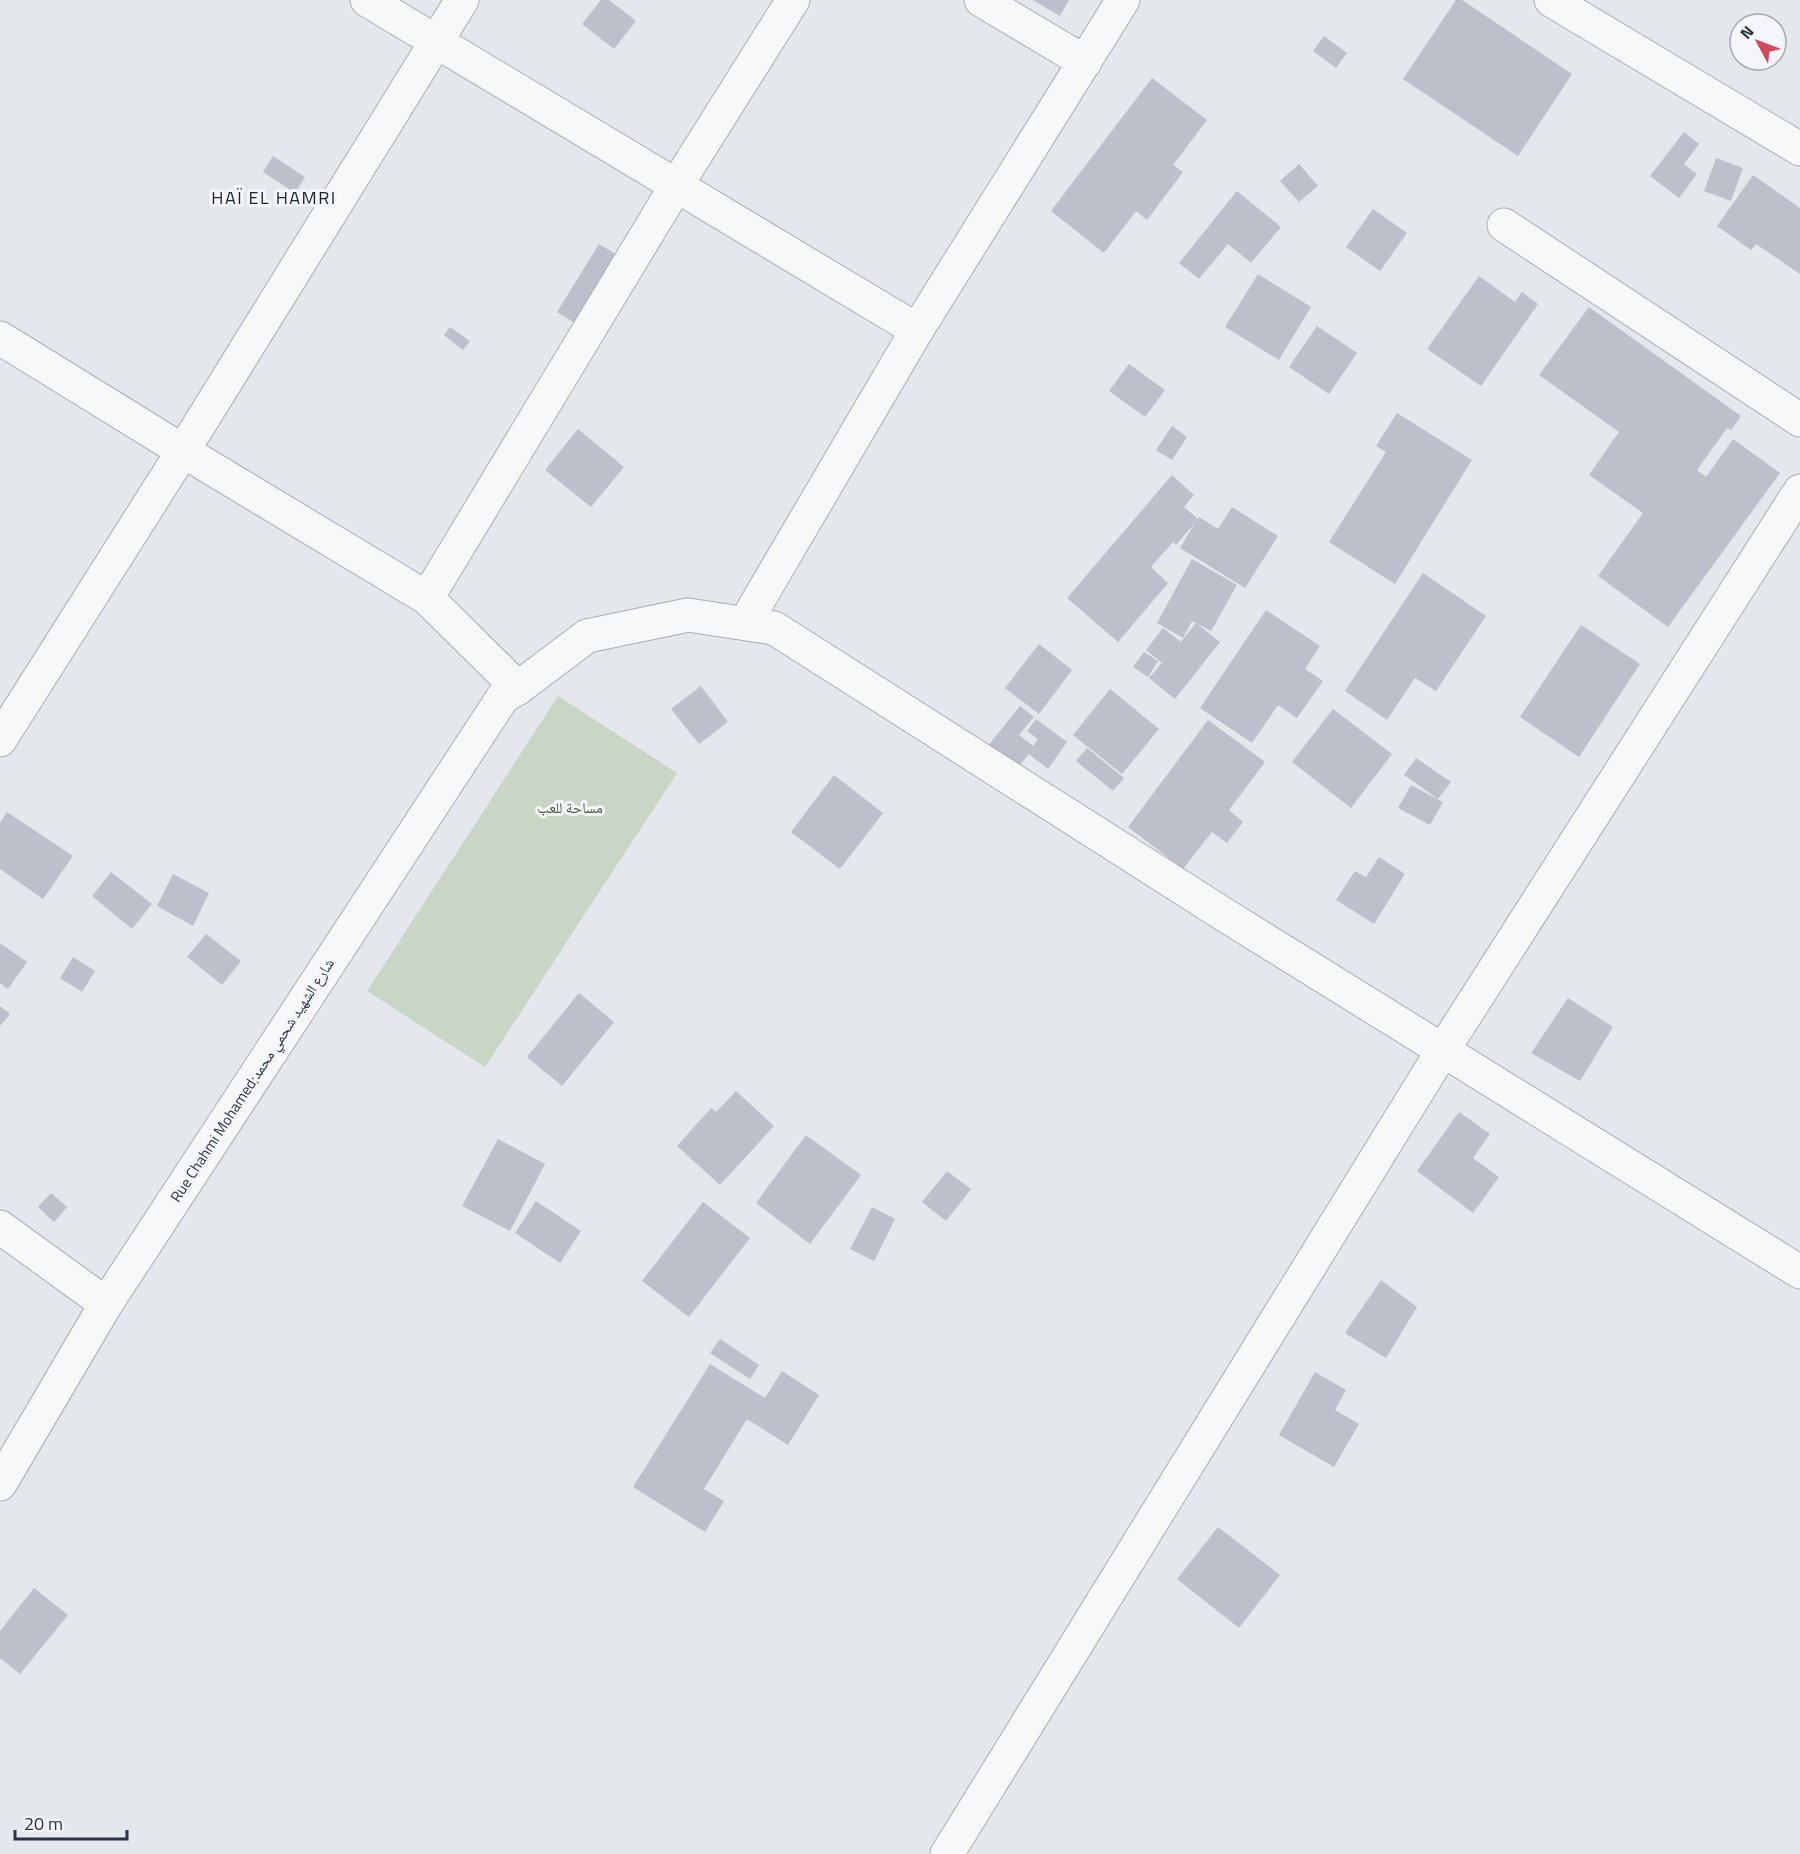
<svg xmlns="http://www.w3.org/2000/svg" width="1800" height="1854" font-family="'Titillium Web','Noto Naskh Arabic',sans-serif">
	<rect width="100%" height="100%" fill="#e4e7ec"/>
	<!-- green -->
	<path fill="#c9d6c5" d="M558,696L677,773L485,1067L367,991Z"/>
	<!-- building -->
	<g fill="#bbc0ca">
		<path d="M601,0H609L636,21L614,49L582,24Z"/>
		<path d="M1033,0H1069L1060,16Z"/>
		<path d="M1456,0H1462L1572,74L1518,156L1403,79Z"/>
		<path d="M1324,36L1347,53L1336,68L1313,51Z"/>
		<path d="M1152,78L1207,120L1173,165L1183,172L1147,220L1136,211L1104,253L1051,211Z"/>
		<path d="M1684,132L1699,144L1684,164L1697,174L1679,198L1650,176Z"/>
		<path d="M273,156L305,177L295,193L263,172Z"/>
		<path d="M1716,158L1743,168L1731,201L1704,191Z"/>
		<path d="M1299,164L1318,186L1299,202L1280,181Z"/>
		<path d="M1753,175L1800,208V274L1756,244L1751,250L1717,226Z"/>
		<path d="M1237,191L1281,227L1251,263L1228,244L1199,279L1179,263Z"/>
		<path d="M1373,209L1407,233L1380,271L1346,247Z"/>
		<path d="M599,244L624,259L581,327L557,312Z"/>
		<path d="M1258,274L1311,307L1279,360L1225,327Z"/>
		<path d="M1479,276L1515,302L1522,292L1538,304L1481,386L1427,349Z"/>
		<path d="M1589,307L1741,416L1731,430L1727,428L1697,470L1706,477L1733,439L1780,473L1668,627L1598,576L1643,513L1589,475L1619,432L1539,375Z"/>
		<path d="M1317,326L1357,353L1329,394L1289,367Z"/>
		<path d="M450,327L470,341L463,350L444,335Z"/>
		<path d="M1129,364L1165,390L1145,417L1109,391Z"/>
		<path d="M1397,413L1472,460L1395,584L1329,542L1386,452L1376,446Z"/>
		<path d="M1172,426L1187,437L1172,460L1156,450Z"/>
		<path d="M578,429L624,467L591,507L545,470Z"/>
		<path d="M1172,475L1194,495L1184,507L1198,519L1199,517L1218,529L1232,507L1278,536L1245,588L1180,548L1195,523L1176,545L1173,542L1151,567L1168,583L1118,642L1067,598Z"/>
		<path d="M1192,559L1237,585L1211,631L1192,621L1183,638L1157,623Z"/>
		<path d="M1423,573L1486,616L1436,691L1415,678L1387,720L1345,691Z"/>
		<path d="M1266,610L1320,646L1305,669L1323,681L1297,718L1278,705L1252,743L1200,708Z"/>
		<path d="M1196,623L1220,642L1175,699L1149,678L1162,663L1146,650L1163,628L1181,642Z"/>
		<path d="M1581,625L1640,664L1579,757L1520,717Z"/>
		<path d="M1039,644L1072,670L1039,714L1005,688Z"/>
		<path d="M1144,652L1158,661L1148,677L1133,667Z"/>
		<path d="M701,686L728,722L699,744L671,709Z"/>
		<path d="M1110,689L1159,729L1122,774L1073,735Z"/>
		<path d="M1020,706L1034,717L1019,735L1033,746L1038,739L1027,731L1036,719L1067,742L1048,769L1029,754L1012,775L983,752Z"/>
		<path d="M1333,709L1392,754L1351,808L1292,762Z"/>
		<path d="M1208,720L1265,762L1229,810L1243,822L1227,843L1212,832L1183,869L1128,827Z"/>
		<path d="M1087,748L1124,778L1113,791L1076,761Z"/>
		<path d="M1416,758L1451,782L1438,799L1404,775Z"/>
		<path d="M834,775L883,813L840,869L791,832Z"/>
		<path d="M1411,785L1443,802L1430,825L1398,808Z"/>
		<path d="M7,812L73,856L43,899L0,869V823Z"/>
		<path d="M1379,857L1405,874L1374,924L1336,900L1355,871L1366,877Z"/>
		<path d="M111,872L152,904L132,929L92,896Z"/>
		<path d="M173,874L209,893L193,926L157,906Z"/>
		<path d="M206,934L241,961L222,985L187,957Z"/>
		<path d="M0,943L27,962L8,989L0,983Z"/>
		<path d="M73,957L95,971L82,992L60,978Z"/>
		<path d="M579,993L614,1022L562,1086L527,1057Z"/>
		<path d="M1568,998L1613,1027L1580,1081L1531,1053Z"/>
		<path d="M0,1006L10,1014L0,1026Z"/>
		<path d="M736,1091L774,1126L720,1185L677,1146L711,1108L716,1112Z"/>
		<path d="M1459,1112L1490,1134L1473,1158L1499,1177L1473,1213L1417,1171Z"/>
		<path d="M806,1135L861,1175L810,1244L756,1203Z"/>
		<path d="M498,1139L545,1164L510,1231L462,1206Z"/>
		<path d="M947,1171L971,1189L946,1221L922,1202Z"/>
		<path d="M51,1193L67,1207L54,1222L38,1207Z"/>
		<path d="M536,1201L581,1231L560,1263L515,1233Z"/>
		<path d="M703,1202L750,1238L689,1317L642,1281Z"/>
		<path d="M872,1207L895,1219L874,1261L850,1249Z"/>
		<path d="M1381,1280L1417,1307L1386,1358L1345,1333Z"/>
		<path d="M720,1339L759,1365L750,1379L710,1353Z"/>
		<path d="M710,1364L765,1398L782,1371L819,1395L788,1445L747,1419L704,1489L724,1501L705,1532L633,1487Z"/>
		<path d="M1315,1372L1346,1390L1335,1410L1359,1424L1334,1467L1279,1435Z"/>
		<path d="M1218,1527L1280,1575L1239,1628L1177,1579Z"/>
		<path d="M34,1588L68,1615L20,1674L0,1658V1631Z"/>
	</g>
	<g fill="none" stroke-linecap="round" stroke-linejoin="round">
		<defs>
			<g id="minor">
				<path d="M367,0L917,330"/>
				<path d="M981,0L1085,62"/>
				<path d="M1551,0L1800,149"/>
				<path d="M1504,225L1800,420"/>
				<path d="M0,338L183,451L427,598L518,688"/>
				<path d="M427,598L676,186L793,0"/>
				<path d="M745,623L917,330L1123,0"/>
				<path d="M0,740L183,451L462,0"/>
				<path d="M0,1227L106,1304"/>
				<path d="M0,1484L106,1304L503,697L518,688L587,636L688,615L774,628L1228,917L1800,1272"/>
				<path d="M947,1854L1443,1050L1800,491"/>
			</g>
		</defs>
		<!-- minor casing -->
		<use href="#minor" stroke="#a9aeb7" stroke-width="35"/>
		<!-- minor -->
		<use href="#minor" stroke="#f7f8fa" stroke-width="33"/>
	</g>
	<g text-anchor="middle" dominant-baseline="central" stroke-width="6" stroke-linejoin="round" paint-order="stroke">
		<!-- park labels -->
		<g font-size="15" fill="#3f6138" stroke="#f4f6f9">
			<text x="570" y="807">مساحة للعب</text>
		</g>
		<!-- street labels -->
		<g font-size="15" fill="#2b3445" stroke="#f4f6f9">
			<text transform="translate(252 1080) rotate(-57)">Rue Chahmi Mohamed;شارع الشهيد شحمي محمد</text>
		</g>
		<!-- quarter labels -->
		<g font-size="18" letter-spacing="1.5" fill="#1d2536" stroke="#f4f6f9">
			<text x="274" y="197">HAÏ EL HAMRI</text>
		</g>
	</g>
	<!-- north arrow -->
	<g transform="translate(1758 42) rotate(311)"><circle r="28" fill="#f4f6f9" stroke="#a4a8b1" stroke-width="1.5"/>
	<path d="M0-4.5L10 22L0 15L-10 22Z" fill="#d1495b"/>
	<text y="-9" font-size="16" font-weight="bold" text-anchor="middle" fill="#2b3445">N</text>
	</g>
	<!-- scale -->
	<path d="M15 1830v9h112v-9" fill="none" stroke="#2b3445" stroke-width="3"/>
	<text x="24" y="1830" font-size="18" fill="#2b3445" stroke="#f4f6f9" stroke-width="4.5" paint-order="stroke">20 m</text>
</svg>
